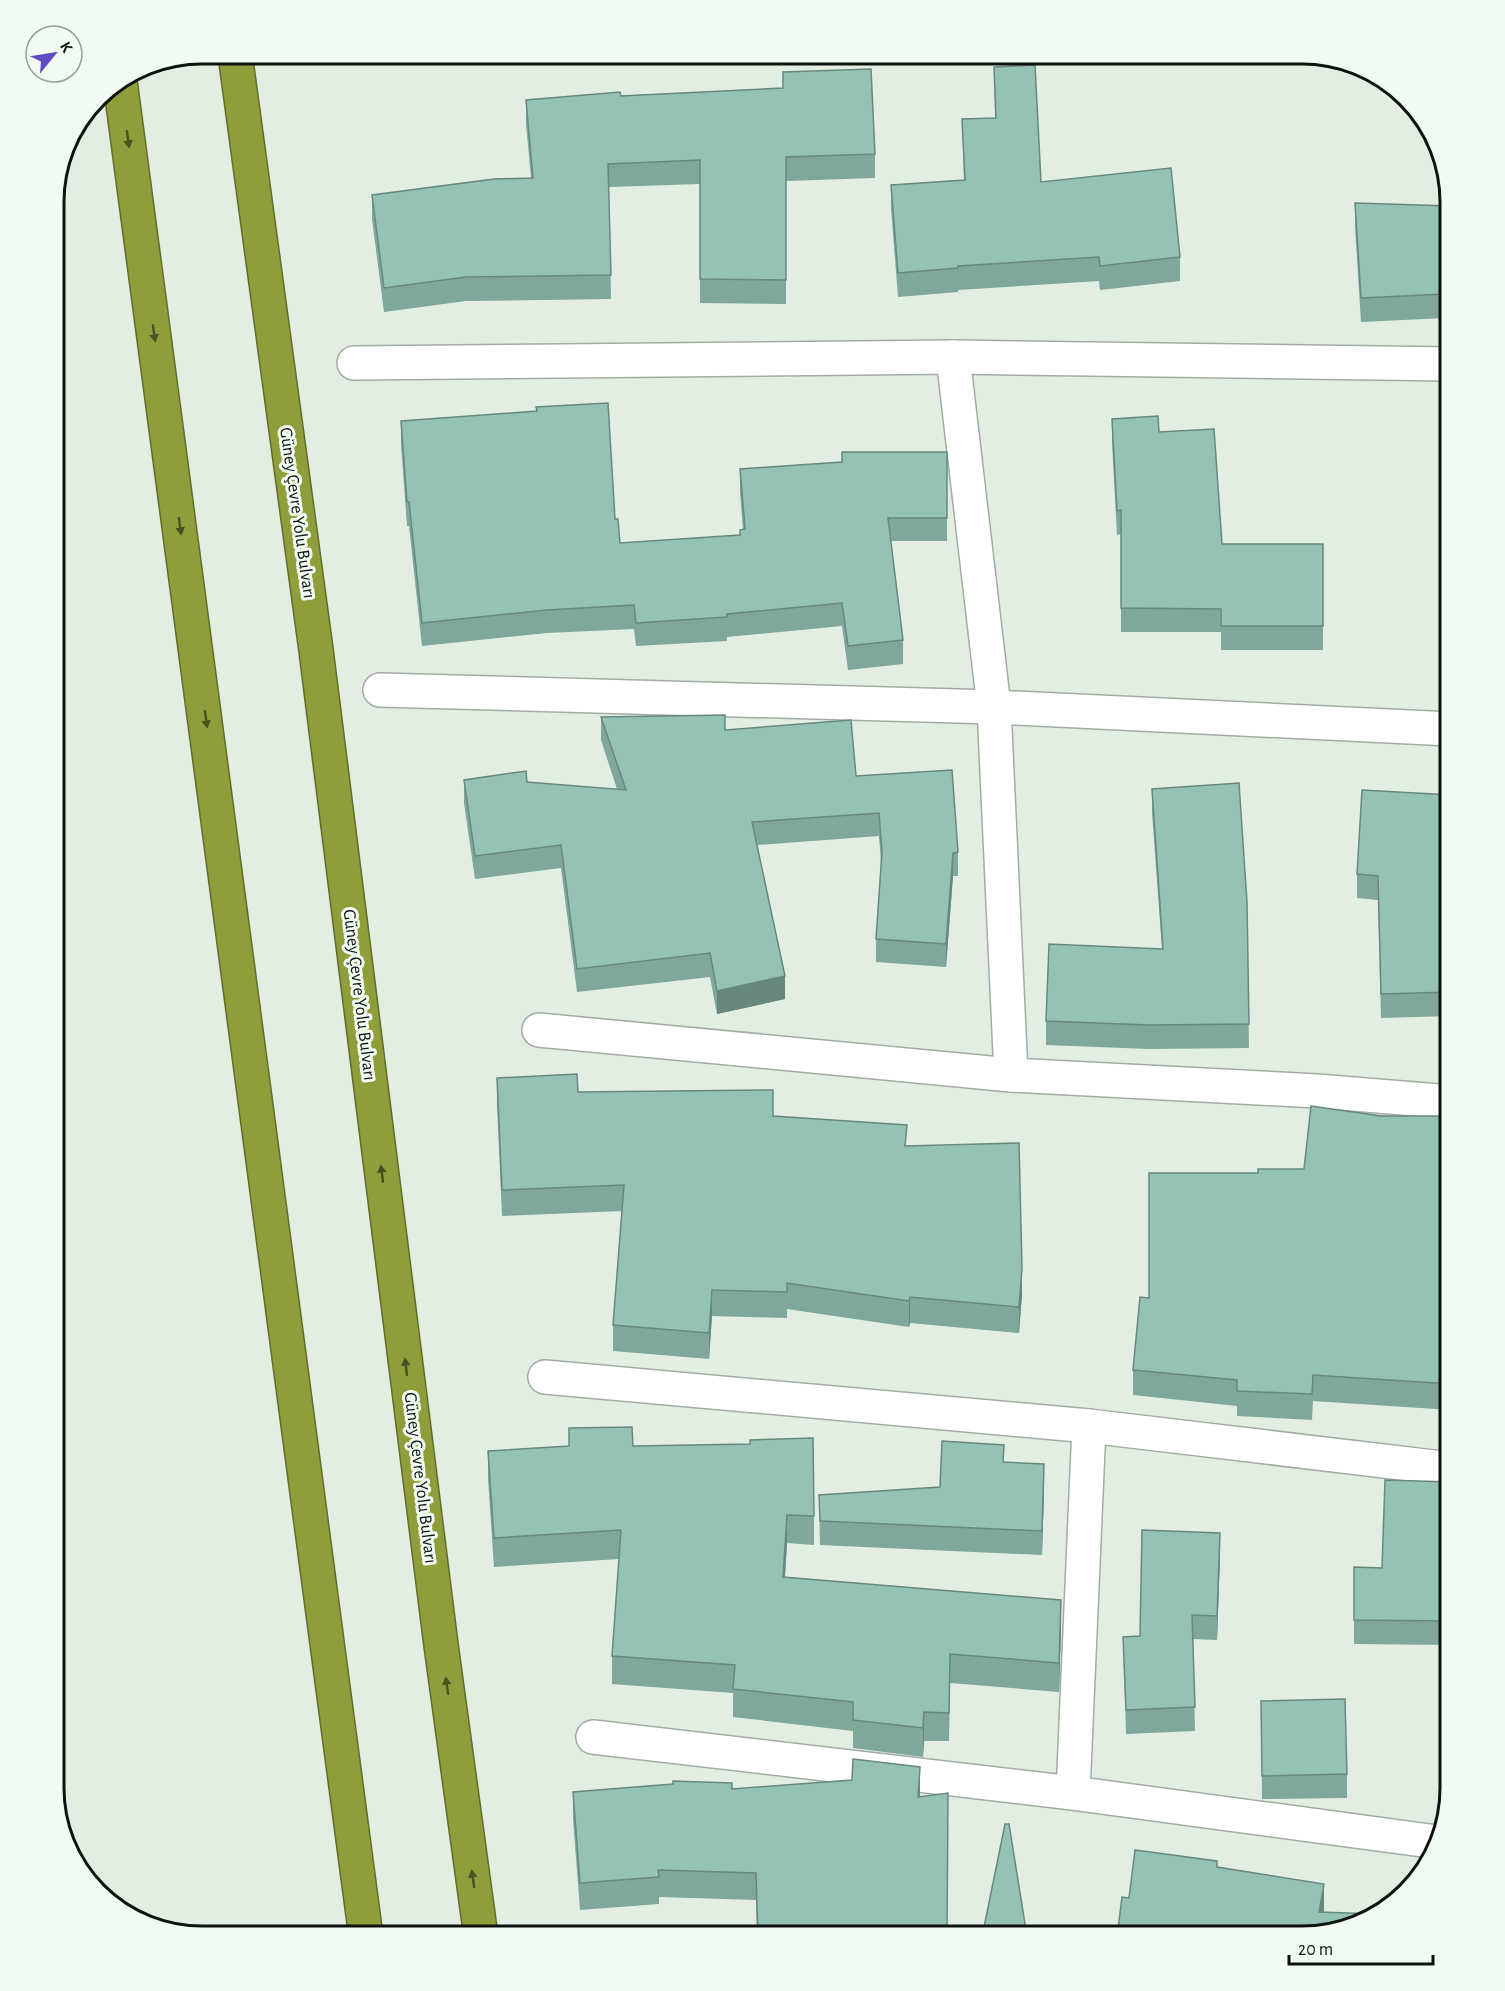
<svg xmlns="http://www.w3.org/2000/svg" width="1505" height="1991" font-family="'Alegreya Sans',sans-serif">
	<rect width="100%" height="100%" fill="#e3eee3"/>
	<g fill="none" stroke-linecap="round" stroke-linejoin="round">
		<defs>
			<g id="street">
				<path d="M953,357L994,707L1011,1075"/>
				<path d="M354,363L953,357L1451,364"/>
				<path d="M380,690L994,707L1451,729"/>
				<path d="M539,1030L1011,1075L1317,1091L1451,1102"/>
				<path d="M545,1377L1089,1426L1451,1469"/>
				<path d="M593,1737L1073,1793L1437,1842"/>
				<path d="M1073,1793L1089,1426"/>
			</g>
			<g id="highway">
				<path d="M235,54L316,650L441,1645L481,1937"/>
				<path d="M120,81L366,1937"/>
			</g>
		</defs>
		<!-- street casing -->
		<use href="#street" stroke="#a3aca3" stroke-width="36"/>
		<!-- highway casing -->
		<use href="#highway" stroke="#626d2b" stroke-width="36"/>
		<!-- street -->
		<use href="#street" stroke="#fff" stroke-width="33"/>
		<!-- highway -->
		<use href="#highway" stroke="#8e9e3a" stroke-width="33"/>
	</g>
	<!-- wall -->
	<g fill="#7fa79b">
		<path d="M994,67L1041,182L1180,257V281L1100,290L1099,281L958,290V292L898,297L891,209V185L964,180L962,119L995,118Z"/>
		<path d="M783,72L875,154V178L786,181V304L700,303V184L609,187L611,299L466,301L384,312L372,219V195L531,178L526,124V100L783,88Z"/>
		<path d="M1355,203L1451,206V314L1445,313V318L1361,322L1355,227Z"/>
		<path d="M1112,419L1159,432L1222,544H1323V650H1221V632H1121V534L1117,535L1112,443Z"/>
		<path d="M401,421L615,519L620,543L740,535V530H743L740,492V469L842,462L947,452V541H891L903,640V664L848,670L842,626L727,637V641L636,646L634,629L547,633L422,646L409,526H407L401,445Z"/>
		<path d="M601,717L725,730L856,776L958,852V876H953L946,967L876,962V939L881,863L879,836L757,845L785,999L717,1014L710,977L577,992L561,868L475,879L464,803V780L617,789L601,740Z"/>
		<path d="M1152,789L1247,902L1249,1048L1149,1049L1046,1045V1021L1162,949L1152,813Z"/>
		<path d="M1451,795V1016L1381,1018L1378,900L1357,898V874Z"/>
		<path d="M497,1078L578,1092L773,1116L907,1146L1022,1294L1019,1333L910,1323L909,1327L787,1309V1318L712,1316L709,1359L613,1351V1325L622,1211L502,1216L497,1104Z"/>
		<path d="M1381,1116H1451V1410L1313,1401L1312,1420L1237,1416V1406L1133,1395V1370L1149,1298L1258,1173L1304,1169Z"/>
		<path d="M569,1428L633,1446L814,1516V1545L787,1543L785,1577L1061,1629L1059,1692L950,1683L949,1741H924L923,1757L853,1748V1731L733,1717V1693L612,1684V1656L619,1559L494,1567L488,1479V1451L569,1446Z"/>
		<path d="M1004,1462L1044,1488L1042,1555L820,1545L819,1495L940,1487Z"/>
		<path d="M1451,1482V1637H1448V1645L1354,1644V1567L1382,1568Z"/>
		<path d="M1220,1556L1217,1640L1193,1639L1195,1731L1126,1734L1123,1637L1140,1636Z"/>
		<path d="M1261,1701L1347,1774V1798L1262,1799Z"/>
		<path d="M732,1789L920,1797L947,1937H757L756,1900L659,1897V1904L580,1910L573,1819V1792Z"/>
	</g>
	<!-- shaded-wall -->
	<g fill="#68887e">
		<path d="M953,853V876L946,967V944Z"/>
		<path d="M785,976V999L717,1014V991Z"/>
		<path d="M1022,1268V1294L1019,1333V1307Z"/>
		<path d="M712,1290V1316L709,1359V1333Z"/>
		<path d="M910,1297V1323L909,1327V1301Z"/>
		<path d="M1044,1464V1488L1042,1555V1531Z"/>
		<path d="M787,1515V1543L783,1605V1577Z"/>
		<path d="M1220,1533V1556L1217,1640V1616Z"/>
		<path d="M1061,1600V1629L1059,1692V1663Z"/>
		<path d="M924,1712V1741L923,1757V1728Z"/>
		<path d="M920,1767V1794L918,1825V1797Z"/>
		<path d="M1324,1884V1913L1319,1912Z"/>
	</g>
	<!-- building -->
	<g fill="#94c2b4" stroke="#68887e" stroke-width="1.5">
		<path d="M1035,65L1041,182L1171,168L1180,257L1100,266L1099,257L958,266V268L898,273L891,185L965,180L962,119L996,118L994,67Z"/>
		<path d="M871,69L875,154L786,157V280L700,279V160L608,164L611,275L466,277L384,288L372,195L494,179L533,178L526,100L620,92L621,96L783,88V72Z"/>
		<path d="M1355,203L1451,206V290H1445V294L1361,298Z"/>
		<path d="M608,403L615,519H618L620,543L740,535V530L745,529L740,469L842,462V452H947V518H888L903,640L848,646L842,603L727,614V617L636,623L634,605L547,610L422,623L409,502H407L401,421L537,411L536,407Z"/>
		<path d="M1158,416L1159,432L1214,429L1222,544H1323V626H1221V609L1121,608V510L1117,511L1112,419Z"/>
		<path d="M725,715V730L851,720L856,776L952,770L958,852L953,853L946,944L876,939L882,852L879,813L752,822L785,976L717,991L710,953L577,969L561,845L475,856L464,780L526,771L527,782L626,790L601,717Z"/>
		<path d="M1239,783L1247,902L1249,1024L1149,1025L1046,1021L1049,944L1163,949L1152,789Z"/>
		<path d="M1362,790L1451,795V992L1381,994L1378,876L1357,874Z"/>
		<path d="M577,1074L578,1092L773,1090V1116L907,1125L905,1146L1019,1143L1022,1268L1019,1307L910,1297L909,1301L787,1283V1292L712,1290L709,1333L613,1325L624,1185L502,1190L497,1078Z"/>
		<path d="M1311,1106L1381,1116H1451V1384L1313,1375L1312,1394L1237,1391V1380L1133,1370L1140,1297L1149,1298V1173H1258V1169H1304Z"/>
		<path d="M632,1427L633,1446L750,1444V1440L813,1438L814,1516L787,1515L783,1577L1061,1600L1059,1663L950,1654L949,1713L924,1712L923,1728L853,1720V1702L733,1689L735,1665L612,1656L621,1530L494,1538L488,1451L569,1446V1428Z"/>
		<path d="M942,1441L1004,1445L1003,1462L1044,1464L1042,1531L820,1521L819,1495L940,1487Z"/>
		<path d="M1385,1480L1451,1482V1613H1448V1621L1354,1620V1567L1382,1568Z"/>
		<path d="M1142,1530L1220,1533L1217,1616L1192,1615L1195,1707L1126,1710L1123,1637L1140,1636Z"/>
		<path d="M1345,1699L1347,1774L1262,1776L1261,1701Z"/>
		<path d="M853,1759L920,1767L918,1797L948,1793L947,1937H758L756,1873L658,1870L659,1877L580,1883L573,1792L673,1784V1781L732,1783V1789L852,1780Z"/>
		<path d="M1005,1824H1009L1026,1930L1040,1931V1937H982Z"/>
		<path d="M1135,1850L1217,1861V1867L1324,1884L1319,1912L1378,1914L1303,1937H1117L1122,1897L1129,1898Z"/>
	</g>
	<!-- one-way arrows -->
	<defs><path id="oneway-solid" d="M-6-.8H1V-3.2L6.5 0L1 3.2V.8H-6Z" transform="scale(1.5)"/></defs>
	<g fill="#485222">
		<use href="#oneway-solid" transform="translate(128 139) rotate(82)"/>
		<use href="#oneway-solid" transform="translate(154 333) rotate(82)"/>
		<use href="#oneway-solid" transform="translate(180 526) rotate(82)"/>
		<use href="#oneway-solid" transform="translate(206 719) rotate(82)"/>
		<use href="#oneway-solid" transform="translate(382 1174) rotate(-97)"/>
		<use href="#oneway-solid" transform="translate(406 1367) rotate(-97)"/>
		<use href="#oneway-solid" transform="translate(447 1686) rotate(-98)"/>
		<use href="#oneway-solid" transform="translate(473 1879) rotate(-98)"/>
	</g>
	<g text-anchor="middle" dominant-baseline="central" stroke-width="6" stroke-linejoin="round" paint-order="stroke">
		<!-- street labels -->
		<g font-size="18" fill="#0f130f" stroke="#f1fbf1">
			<text transform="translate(297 513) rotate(82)">Güney Çevre Yolu Bulvarı</text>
			<text transform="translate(359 995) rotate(83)">Güney Çevre Yolu Bulvarı</text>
			<text transform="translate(420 1478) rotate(83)">Güney Çevre Yolu Bulvarı</text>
		</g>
	</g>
	<!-- crop -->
	<path d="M0 0H1505V1991H0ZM202 64H1302A138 138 0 0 1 1440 202V1788A138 138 0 0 1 1302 1926H202A138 138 0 0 1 64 1788V202A138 138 0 0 1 202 64Z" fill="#f1fbf1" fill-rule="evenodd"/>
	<path fill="none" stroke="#0f130f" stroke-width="3" d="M202 64H1302A138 138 0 0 1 1440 202V1788A138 138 0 0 1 1302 1926H202A138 138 0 0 1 64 1788V202A138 138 0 0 1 202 64Z"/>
	<!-- north arrow -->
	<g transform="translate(54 54) rotate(60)"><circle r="28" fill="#f1fbf1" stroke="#979e97" stroke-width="1.5"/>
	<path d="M0-4.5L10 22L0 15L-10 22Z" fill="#624cc5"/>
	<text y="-9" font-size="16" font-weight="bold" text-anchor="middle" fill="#0f130f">K</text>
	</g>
	<!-- scale -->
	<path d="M1289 1955v9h144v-9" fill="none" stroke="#0f130f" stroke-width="3"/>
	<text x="1298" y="1955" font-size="18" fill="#0f130f" stroke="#f1fbf1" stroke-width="4.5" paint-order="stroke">20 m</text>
</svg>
